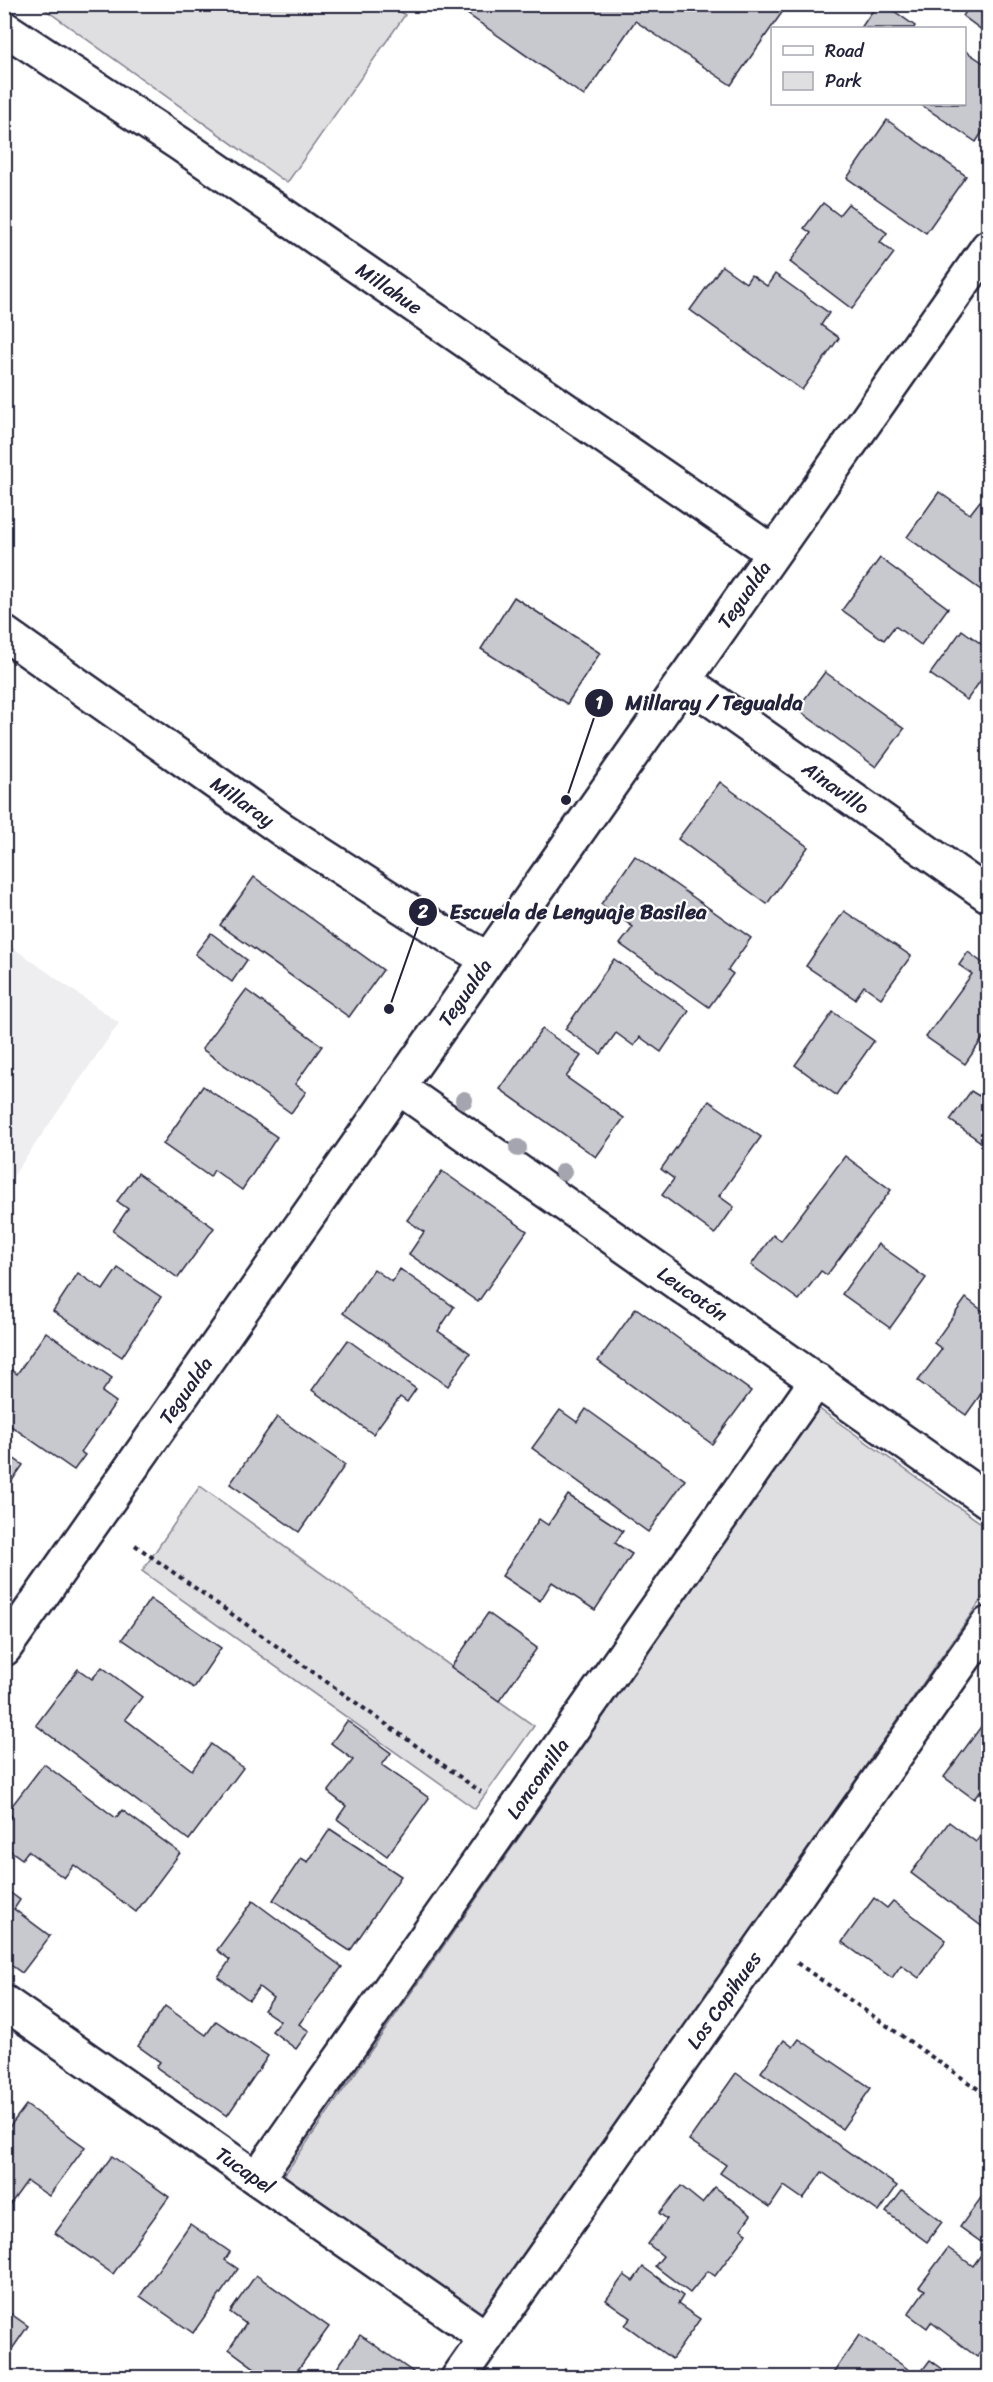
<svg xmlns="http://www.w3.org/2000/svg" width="993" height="2382" font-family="Sriracha,sans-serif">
	<rect width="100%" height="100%" fill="#fff"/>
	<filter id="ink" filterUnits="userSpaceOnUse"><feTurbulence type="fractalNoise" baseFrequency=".0167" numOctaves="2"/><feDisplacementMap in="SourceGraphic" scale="12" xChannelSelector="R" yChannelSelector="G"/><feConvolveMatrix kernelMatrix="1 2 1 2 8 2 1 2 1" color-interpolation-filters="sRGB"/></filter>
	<g filter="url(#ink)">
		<!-- built -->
		<path fill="#eeeef1" d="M5,942L119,1023L5,1188Z"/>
		<!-- green -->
		<g fill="#dfdfe2" stroke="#80808e" stroke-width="1.5">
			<path d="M391,5L405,15L287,183L39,5Z"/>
			<path d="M818,1408L988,1528V1590L477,2324L278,2184Z"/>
			<path d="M200,1486L534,1726L475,1809L142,1571Z"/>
		</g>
		<!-- building -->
		<g fill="#c8c8cf" stroke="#22223b" stroke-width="1.5">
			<path d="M453,4H788L731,85L635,21L584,96Z"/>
			<path d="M877,4H884L915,26L914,28H861Z"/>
			<path d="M971,4H988V29L986,33L963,16Z"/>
			<path d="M964,50L988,66V123L976,142L920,104H964Z"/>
			<path d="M887,120L966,176L926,233L847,178Z"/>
			<path d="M823,203L839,215L848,204L887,233L880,242L894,253L852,309L790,262L811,233L804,228Z"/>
			<path d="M722,266L746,283L751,275L767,286L775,274L829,313L821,325L839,338L802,390L690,310Z"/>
			<path d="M988,421V439L980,433Z"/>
			<path d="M939,492L970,514L980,501L988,507V595L907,537Z"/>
			<path d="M880,558L948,608L921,645L895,626L884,640L842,610Z"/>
			<path d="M514,597L600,653L567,704L481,649Z"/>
			<path d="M962,630L988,649V670L967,700L930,674Z"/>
			<path d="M825,672L904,729L876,767L797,709Z"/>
			<path d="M720,782L808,847L767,904L678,839Z"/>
			<path d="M635,856L751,938L728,970L733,974L709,1007L620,944L633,927L601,904Z"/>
			<path d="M254,877L383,970L349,1017L220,925Z"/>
			<path d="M844,911L911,956L881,998L864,986L855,999L806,966Z"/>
			<path d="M211,933L247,960L232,982L195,954Z"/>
			<path d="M968,952L988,967V1031L965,1064L926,1037L972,974L959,965Z"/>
			<path d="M614,959L689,1011L661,1052L640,1037L634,1046L616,1033L601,1054L565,1029Z"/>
			<path d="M246,990L322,1046L295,1084L306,1092L291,1113L202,1049Z"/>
			<path d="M833,1012L874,1041L836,1095L795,1065Z"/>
			<path d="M542,1029L581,1056L566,1077L624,1118L596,1157L500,1089Z"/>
			<path d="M988,1082V1147L950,1120L971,1091L979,1096Z"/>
			<path d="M203,1086L277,1137L242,1190L214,1170L210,1177L163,1144Z"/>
			<path d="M709,1101L761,1137L719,1196L734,1207L715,1234L662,1195L674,1179L661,1169Z"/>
			<path d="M845,1156L891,1190L827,1275L821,1271L799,1300L751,1265L773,1235L781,1241Z"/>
			<path d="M442,1171L527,1231L478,1302L409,1254L424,1232L407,1220Z"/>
			<path d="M138,1173L214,1228L178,1278L113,1231L128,1209L117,1201Z"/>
			<path d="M878,1244L926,1278L890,1328L842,1294Z"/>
			<path d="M118,1268L161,1297L122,1357L53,1311L78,1273L103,1290Z"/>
			<path d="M374,1269L392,1282L400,1269L454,1307L438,1331L470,1353L448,1386L343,1313Z"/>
			<path d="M966,1298L988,1315V1384L966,1415L918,1381L942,1349L934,1343Z"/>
			<path d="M636,1308L751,1391L712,1444L598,1361Z"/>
			<path d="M46,1332L112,1378L102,1392L116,1402L81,1452L85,1455L74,1470L4,1421V1365L17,1374Z"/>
			<path d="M348,1340L416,1389L407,1402L400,1397L373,1434L312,1390Z"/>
			<path d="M586,1409L685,1480L648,1532L532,1448L560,1410L577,1422Z"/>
			<path d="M277,1417L345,1465L299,1532L230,1484Z"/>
			<path d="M4,1452L23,1465L4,1492Z"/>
			<path d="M568,1495L623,1531L615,1543L632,1554L595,1610L552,1582L540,1601L502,1576L539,1519L548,1525Z"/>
			<path d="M150,1599L221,1648L194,1688L122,1639Z"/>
			<path d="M488,1613L537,1648L499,1701L451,1667Z"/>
			<path d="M102,1667L142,1697L125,1719L192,1770L211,1744L243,1768L189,1840L36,1725L78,1669L92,1679Z"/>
			<path d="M988,1717V1797L980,1791L974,1799L944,1777Z"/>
			<path d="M347,1721L391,1753L382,1765L429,1798L387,1856L337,1819L346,1806L328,1792L353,1760L331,1743Z"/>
			<path d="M44,1764L116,1818L122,1810L180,1853L136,1912L74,1865L64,1878L28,1851L22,1859L4,1846V1826L12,1816L7,1812Z"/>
			<path d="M949,1822L976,1842L983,1832L988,1836V1931L911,1873Z"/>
			<path d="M330,1829L401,1876L350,1951L273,1900L301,1858L308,1862Z"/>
			<path d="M4,1888L20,1900L14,1909L50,1936L22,1973L4,1960Z"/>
			<path d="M874,1898L887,1908L893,1901L946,1940L919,1978L901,1965L892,1978L842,1942Z"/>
			<path d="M253,1901L342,1967L299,2024L309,2031L296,2049L272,2031L280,2021L264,2010L273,1998L259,1987L249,2000L218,1977L230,1960L217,1950Z"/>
			<path d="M165,2006L206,2035L216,2021L268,2056L227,2116L156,2067L160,2062L138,2046Z"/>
			<path d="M799,2039L871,2088L842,2129L761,2072L784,2040L793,2047Z"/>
			<path d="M736,2073L897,2186L879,2212L822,2172L803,2199L784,2186L770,2207L720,2173L726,2165L689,2140Z"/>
			<path d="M26,2105L85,2147L49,2196L27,2181L4,2213V2134Z"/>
			<path d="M112,2156L169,2197L113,2274L55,2233Z"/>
			<path d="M681,2186L702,2203L715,2187L751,2215L741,2229L747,2233L715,2276L708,2271L690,2293L655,2266L663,2256L648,2244L667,2219L659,2213Z"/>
			<path d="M988,2188V2247L960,2227Z"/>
			<path d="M902,2191L942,2222L927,2242L886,2212Z"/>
			<path d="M190,2224L230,2252L225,2260L238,2269L193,2333L140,2296Z"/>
			<path d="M948,2248L973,2266L983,2252L988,2256V2342L977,2357L931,2322L927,2328L908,2314L925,2290L919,2287Z"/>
			<path d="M643,2267L683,2296L678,2304L700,2319L672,2359L625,2325L631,2318L606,2300L624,2275L633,2281Z"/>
			<path d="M256,2275L329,2327L292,2378H268L229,2349L246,2324L230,2312Z"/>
			<path d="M4,2309L28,2326L8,2355L4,2353Z"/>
			<path d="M360,2335L413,2372L409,2378H330Z"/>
			<path d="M859,2335L918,2376L930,2360L955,2378H830Z"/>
			<path d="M565,2369L576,2378H559Z"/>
		</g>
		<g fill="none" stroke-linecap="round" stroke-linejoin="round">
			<defs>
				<g id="street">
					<path id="s1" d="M4,28L180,144L772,552"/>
					<path id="s2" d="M4,633L283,830L456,941L488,959"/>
					<path id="s3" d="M684,680L988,895"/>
					<path id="s4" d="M398,1087L988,1501"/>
					<path id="s5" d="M4,1649L988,247"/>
					<path id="s6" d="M4,2002L486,2338"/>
					<path id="s7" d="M257,2178L817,1380"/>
					<path id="s8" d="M458,2378L988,1624"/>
				</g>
			</defs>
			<!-- street casing -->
			<use href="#street" stroke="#22223b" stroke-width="38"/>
			<!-- path -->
			<g stroke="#22223b" stroke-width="4" stroke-dasharray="4.5 4.5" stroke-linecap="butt">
				<path d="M135,1545L481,1792"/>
				<path d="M797,1963L988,2096"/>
			</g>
			<!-- street -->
			<use href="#street" stroke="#fff" stroke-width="33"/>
		</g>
		<!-- trees -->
		<g fill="#a5a5af">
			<circle cx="464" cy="1100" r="9"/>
			<circle cx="518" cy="1148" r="9"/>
			<circle cx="563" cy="1172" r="9"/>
		</g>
	</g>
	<g text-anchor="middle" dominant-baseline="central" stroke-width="4.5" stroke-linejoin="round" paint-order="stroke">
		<!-- street labels -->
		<g font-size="20" fill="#22223b" stroke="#fff">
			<text stroke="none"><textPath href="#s1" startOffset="465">Millahue</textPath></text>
			<text stroke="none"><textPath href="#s5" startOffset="1288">Tegualda</textPath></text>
			<text stroke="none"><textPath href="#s3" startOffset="186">Ainavillo</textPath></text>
			<text stroke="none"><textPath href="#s2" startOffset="292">Millaray</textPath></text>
			<text stroke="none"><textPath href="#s5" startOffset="802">Tegualda</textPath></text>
			<text stroke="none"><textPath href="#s4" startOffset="360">Leucotón</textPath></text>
			<text stroke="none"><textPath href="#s5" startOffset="316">Tegualda</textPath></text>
			<text stroke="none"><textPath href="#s7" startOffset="488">Loncomilla</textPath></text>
			<text stroke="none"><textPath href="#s8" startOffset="462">Los Copihues</textPath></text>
			<text stroke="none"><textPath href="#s6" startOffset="294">Tucapel</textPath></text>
		</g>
	</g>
	<!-- callouts -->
	<path fill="none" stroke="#22223b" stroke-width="2" d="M566 800L599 703M389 1009L423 912"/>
	<g fill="#22223b" stroke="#fff" stroke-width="2">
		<circle cx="566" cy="800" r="6"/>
		<circle cx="389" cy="1009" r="6"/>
		<circle cx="599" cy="703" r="15"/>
		<circle cx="423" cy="912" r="15"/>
	</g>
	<g font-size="18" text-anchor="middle" font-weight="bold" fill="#fff">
		<text x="599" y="709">1</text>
		<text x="423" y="918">2</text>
	</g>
	<g font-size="21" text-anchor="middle" font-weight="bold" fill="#22223b" stroke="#fff" stroke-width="4.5" stroke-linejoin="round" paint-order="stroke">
		<text x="714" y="710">Millaray / Tegualda</text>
		<text x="578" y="919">Escuela de Lenguaje Basilea</text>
	</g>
	<!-- margin -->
	<rect width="993" height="2382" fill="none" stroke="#fff" stroke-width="24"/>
	<rect x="12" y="12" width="969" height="2358" fill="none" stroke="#22223b" stroke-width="2" filter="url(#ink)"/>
	<!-- legend -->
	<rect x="771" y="27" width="195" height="78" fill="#ffffff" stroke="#a7a7b1" stroke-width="1.5"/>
	<rect x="783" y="46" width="30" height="9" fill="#ffffff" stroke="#a7a7b1" stroke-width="1.5"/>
	<text x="825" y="57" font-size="18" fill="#22223b">Road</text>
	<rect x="783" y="72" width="30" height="18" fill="#dfdfe2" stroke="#a7a7b1" stroke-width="1.5"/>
	<text x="825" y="87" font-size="18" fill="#22223b">Park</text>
</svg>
